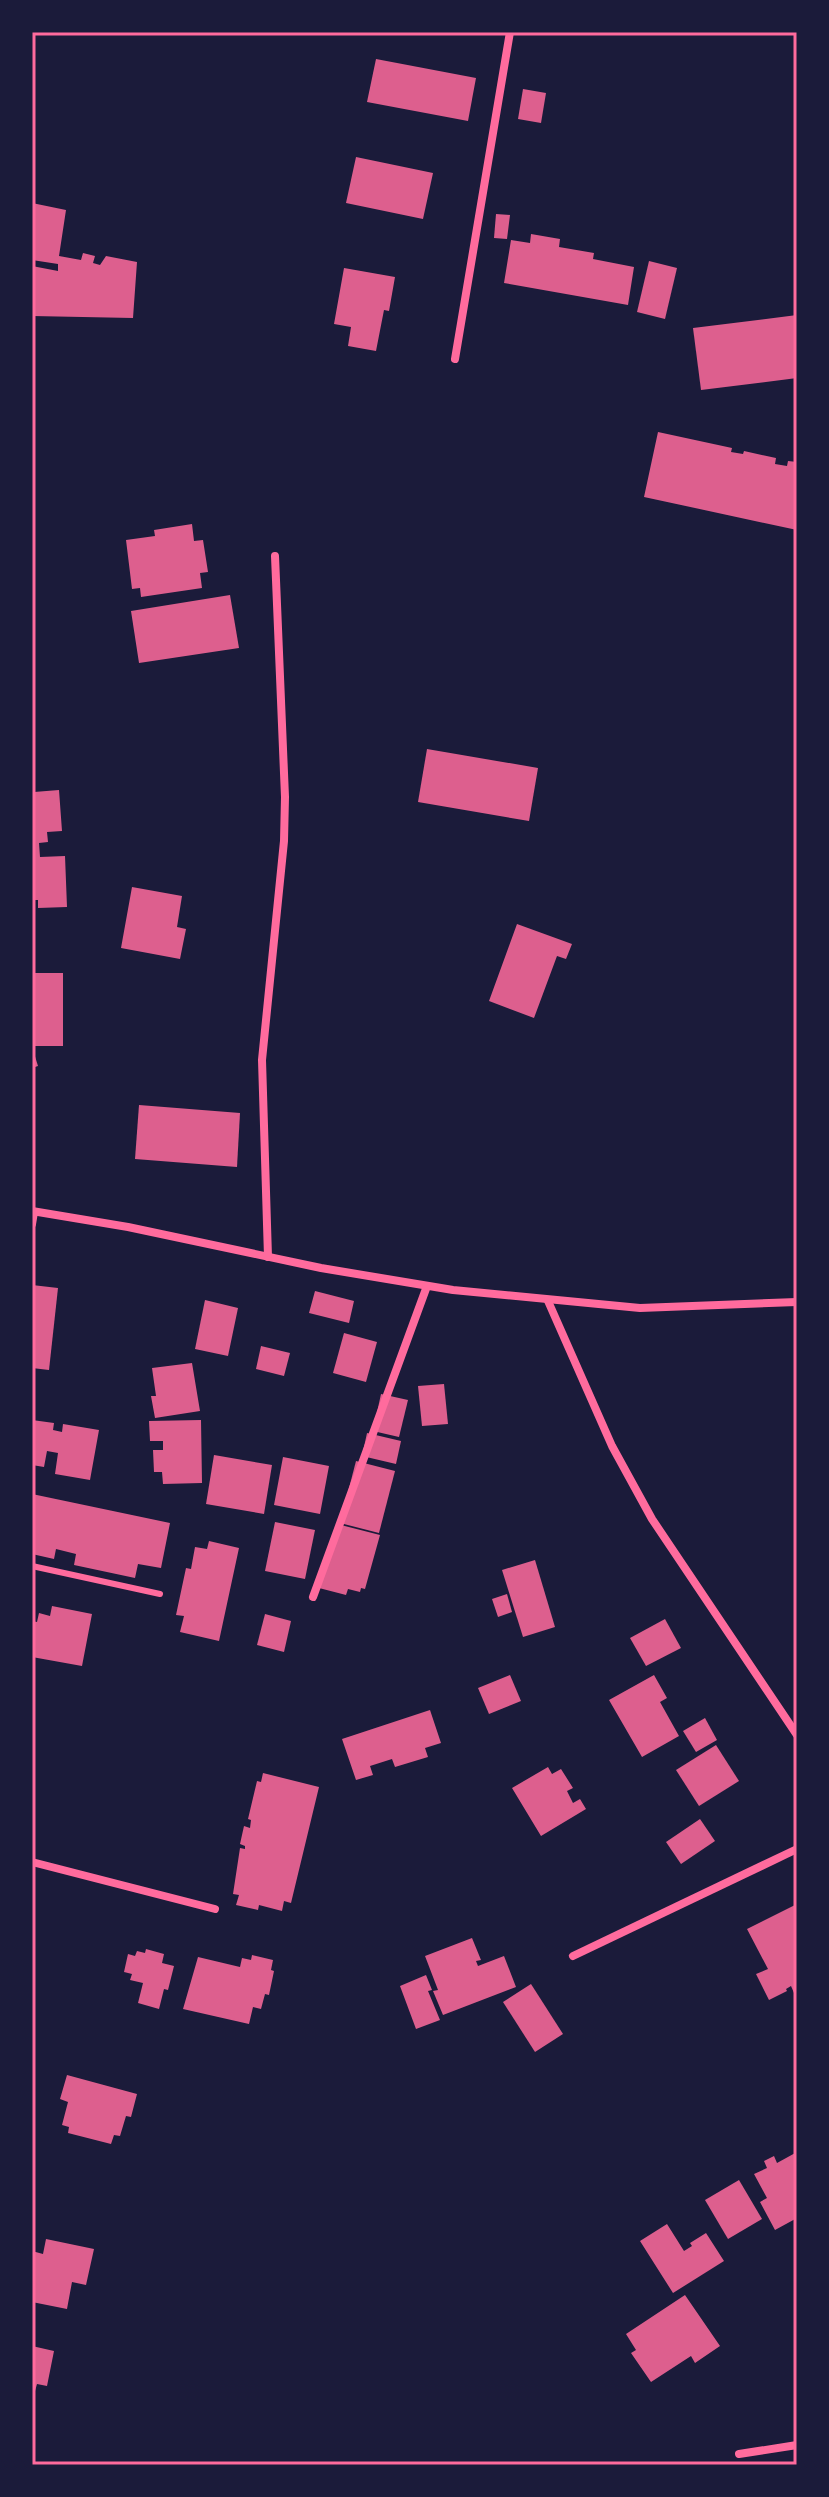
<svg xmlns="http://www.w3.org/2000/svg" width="829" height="2497" font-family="'DM Sans',sans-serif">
	<rect width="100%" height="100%" fill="#1b1b3a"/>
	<!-- building -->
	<g fill="#dd5f8e">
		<path d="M376,59L476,78L468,121L367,102Z"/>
		<path d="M523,89L546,93L541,123L518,119Z"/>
		<path d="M356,157L433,173L423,219L346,203Z"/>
		<path d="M32,203L66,210L59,256L81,260L83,253L95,256L93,263L100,265L106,256L137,262L133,318L32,316V266L58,271V264L32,260Z"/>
		<path d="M496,214L510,215L507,239L494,238Z"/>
		<path d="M531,234L560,239L559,247L594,253L593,259L634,267L628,305L504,283L511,240L530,243Z"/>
		<path d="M649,261L677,268L665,319L637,312Z"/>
		<path d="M344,268L395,277L389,311L384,310L376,351L348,346L351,327L334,324Z"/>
		<path d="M797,315V378L701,390L693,328Z"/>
		<path d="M658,432L732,448L731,452L743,454L744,451L776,458L775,464L787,466L788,461L797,462V530L644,497Z"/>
		<path d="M192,524L194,541L203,540L208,572L200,573L202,588L141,597L140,588L132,589L126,540L155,536L154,530Z"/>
		<path d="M230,595L239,648L139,663L131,611Z"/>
		<path d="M427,749L538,768L529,821L418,802Z"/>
		<path d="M59,790L62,831L47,832L48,842L39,843L40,857L65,856L67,907L38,908V900H32V800H35L34,792Z"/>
		<path d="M132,887L182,896L177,927L186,929L180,959L121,948Z"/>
		<path d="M517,924L572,944L566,959L557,956L534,1018L489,1001Z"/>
		<rect x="32" y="973" width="31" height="73"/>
		<path d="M32,1047L38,1066L32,1068Z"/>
		<path d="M139,1105L240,1113L237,1167L135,1159Z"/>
		<path d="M32,1285L58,1288L49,1370L32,1368Z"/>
		<path d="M315,1291L354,1301L349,1323L309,1313Z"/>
		<path d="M205,1300L238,1308L228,1356L195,1349Z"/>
		<path d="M344,1333L377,1342L366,1382L333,1373Z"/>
		<path d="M261,1346L290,1353L284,1376L256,1369Z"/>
		<path d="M192,1363L200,1411L155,1418L151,1396H156L152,1368Z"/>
		<path d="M444,1384L448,1424L422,1426L418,1386Z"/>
		<path d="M381,1394L408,1400L399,1437L373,1431Z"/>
		<path d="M32,1420L54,1423L53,1430L62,1432L63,1424L99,1430L90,1480L55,1474L58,1453L47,1451L44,1467L32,1465Z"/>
		<path d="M201,1420L202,1483L163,1484L162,1472H154L153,1450H163V1441H150L149,1421Z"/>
		<path d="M367,1433L401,1441L396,1464L362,1456Z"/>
		<path d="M214,1455L272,1465L264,1514L206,1504Z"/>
		<path d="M283,1457L329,1466L320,1514L274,1505Z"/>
		<path d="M356,1461L395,1471L379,1533L340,1523Z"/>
		<path d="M32,1494L170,1523L161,1568L138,1564L135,1578L74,1565L76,1554L56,1549L54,1559L32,1554Z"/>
		<path d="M275,1522L315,1530L305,1579L265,1571Z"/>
		<path d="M337,1524L380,1535L365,1589L361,1588L360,1592L348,1589L346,1595L319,1588Z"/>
		<path d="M209,1541L239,1548L219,1641L180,1632L184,1616L176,1615L186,1568L191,1569L195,1547L207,1549Z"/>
		<path d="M535,1560L555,1627L523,1637L502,1570Z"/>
		<path d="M507,1594L512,1612L498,1617L492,1599Z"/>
		<path d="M52,1606L92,1614L82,1666L32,1657V1621L37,1622L39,1613L50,1616Z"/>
		<path d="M265,1614L291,1621L284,1652L257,1645Z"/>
		<path d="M665,1619L681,1648L646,1666L630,1638Z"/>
		<path d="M510,1675L521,1701L489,1714L478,1688Z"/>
		<path d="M654,1675L667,1698L660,1702L679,1736L642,1757L609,1700Z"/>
		<path d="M430,1710L441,1743L425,1748L428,1757L395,1767L392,1759L370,1766L373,1775L356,1780L342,1739Z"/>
		<path d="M705,1718L717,1740L696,1752L683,1731Z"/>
		<path d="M716,1745L739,1781L699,1806L676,1770Z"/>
		<path d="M548,1767L552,1774L561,1769L573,1788L567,1791L573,1803L580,1799L586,1809L541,1836L512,1788Z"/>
		<path d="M263,1773L319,1787L291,1903L284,1901L282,1911L259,1905L258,1910L236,1905L239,1895L233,1894L240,1848L245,1849V1846L240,1844L244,1826L250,1828L251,1820L248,1819L257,1781L261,1782Z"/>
		<path d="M700,1819L715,1841L681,1864L666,1842Z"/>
		<path d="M797,1904V1992L794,1993L791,1986L786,1989L787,1991L769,2000L756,1974L768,1969L747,1929Z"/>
		<path d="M472,1938L481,1960L476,1961L478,1966L504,1956L516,1987L443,2015L433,1991L438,1990L425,1956Z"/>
		<path d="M146,1949L164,1954L162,1963L174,1966L168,1990L164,1989L159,2009L138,2003L143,1983L130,1980L132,1974L124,1972L128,1954L135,1956L137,1951L145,1953Z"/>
		<path d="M252,1955L273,1960L271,1970L274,1971L269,1995L265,1994L261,2009L253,2007L249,2024L183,2009L198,1957L240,1967L242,1958L251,1960Z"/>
		<path d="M426,1975L432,1990L428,1991L440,2020L416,2029L400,1986Z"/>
		<path d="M531,1984L563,2034L535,2052L503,2002Z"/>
		<path d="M67,2075L137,2094L131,2117L126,2116L120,2136L114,2135L111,2144L68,2133L69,2127L62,2125L68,2102L60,2099Z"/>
		<path d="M797,2152V2218L775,2230L760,2202L767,2198L754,2174L767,2168L764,2161L774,2156L777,2163Z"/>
		<path d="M739,2180L762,2219L728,2239L705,2200Z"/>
		<path d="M667,2224L684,2251L692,2246L690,2243L706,2233L724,2261L673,2293L640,2241Z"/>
		<path d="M46,2239L94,2249L86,2285L72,2282L67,2309L32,2302V2251L43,2254Z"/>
		<path d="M685,2295L720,2346L695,2363L691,2356L651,2382L631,2353L636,2350L626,2334Z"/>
		<path d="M32,2346L54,2351L47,2386L37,2384L33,2398Z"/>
	</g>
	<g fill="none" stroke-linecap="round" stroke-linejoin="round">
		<!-- service -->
		<path stroke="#ff6b9d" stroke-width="6" d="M32,1566L160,1594"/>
		<!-- minor -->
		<g stroke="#ff6b9d" stroke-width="8">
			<path d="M455,359L510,32"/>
			<path d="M32,1211L128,1227L321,1268L453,1290L640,1308L797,1302"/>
			<path d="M32,1224L34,1212"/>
			<path d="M268,1257L262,1060L284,841L285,797L275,556"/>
			<path d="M548,1301L612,1446L652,1519L797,1735"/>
			<path d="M313,1597L427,1286"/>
			<path d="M32,1862L215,1909"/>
			<path d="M573,1956L797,1849"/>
			<path d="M739,2454L797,2445"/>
		</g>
	</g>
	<!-- border -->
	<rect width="829" height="2497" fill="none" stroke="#1b1b3a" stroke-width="68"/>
	<rect x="34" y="34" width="761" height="2429" fill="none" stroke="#ff6b9d" stroke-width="3"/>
</svg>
